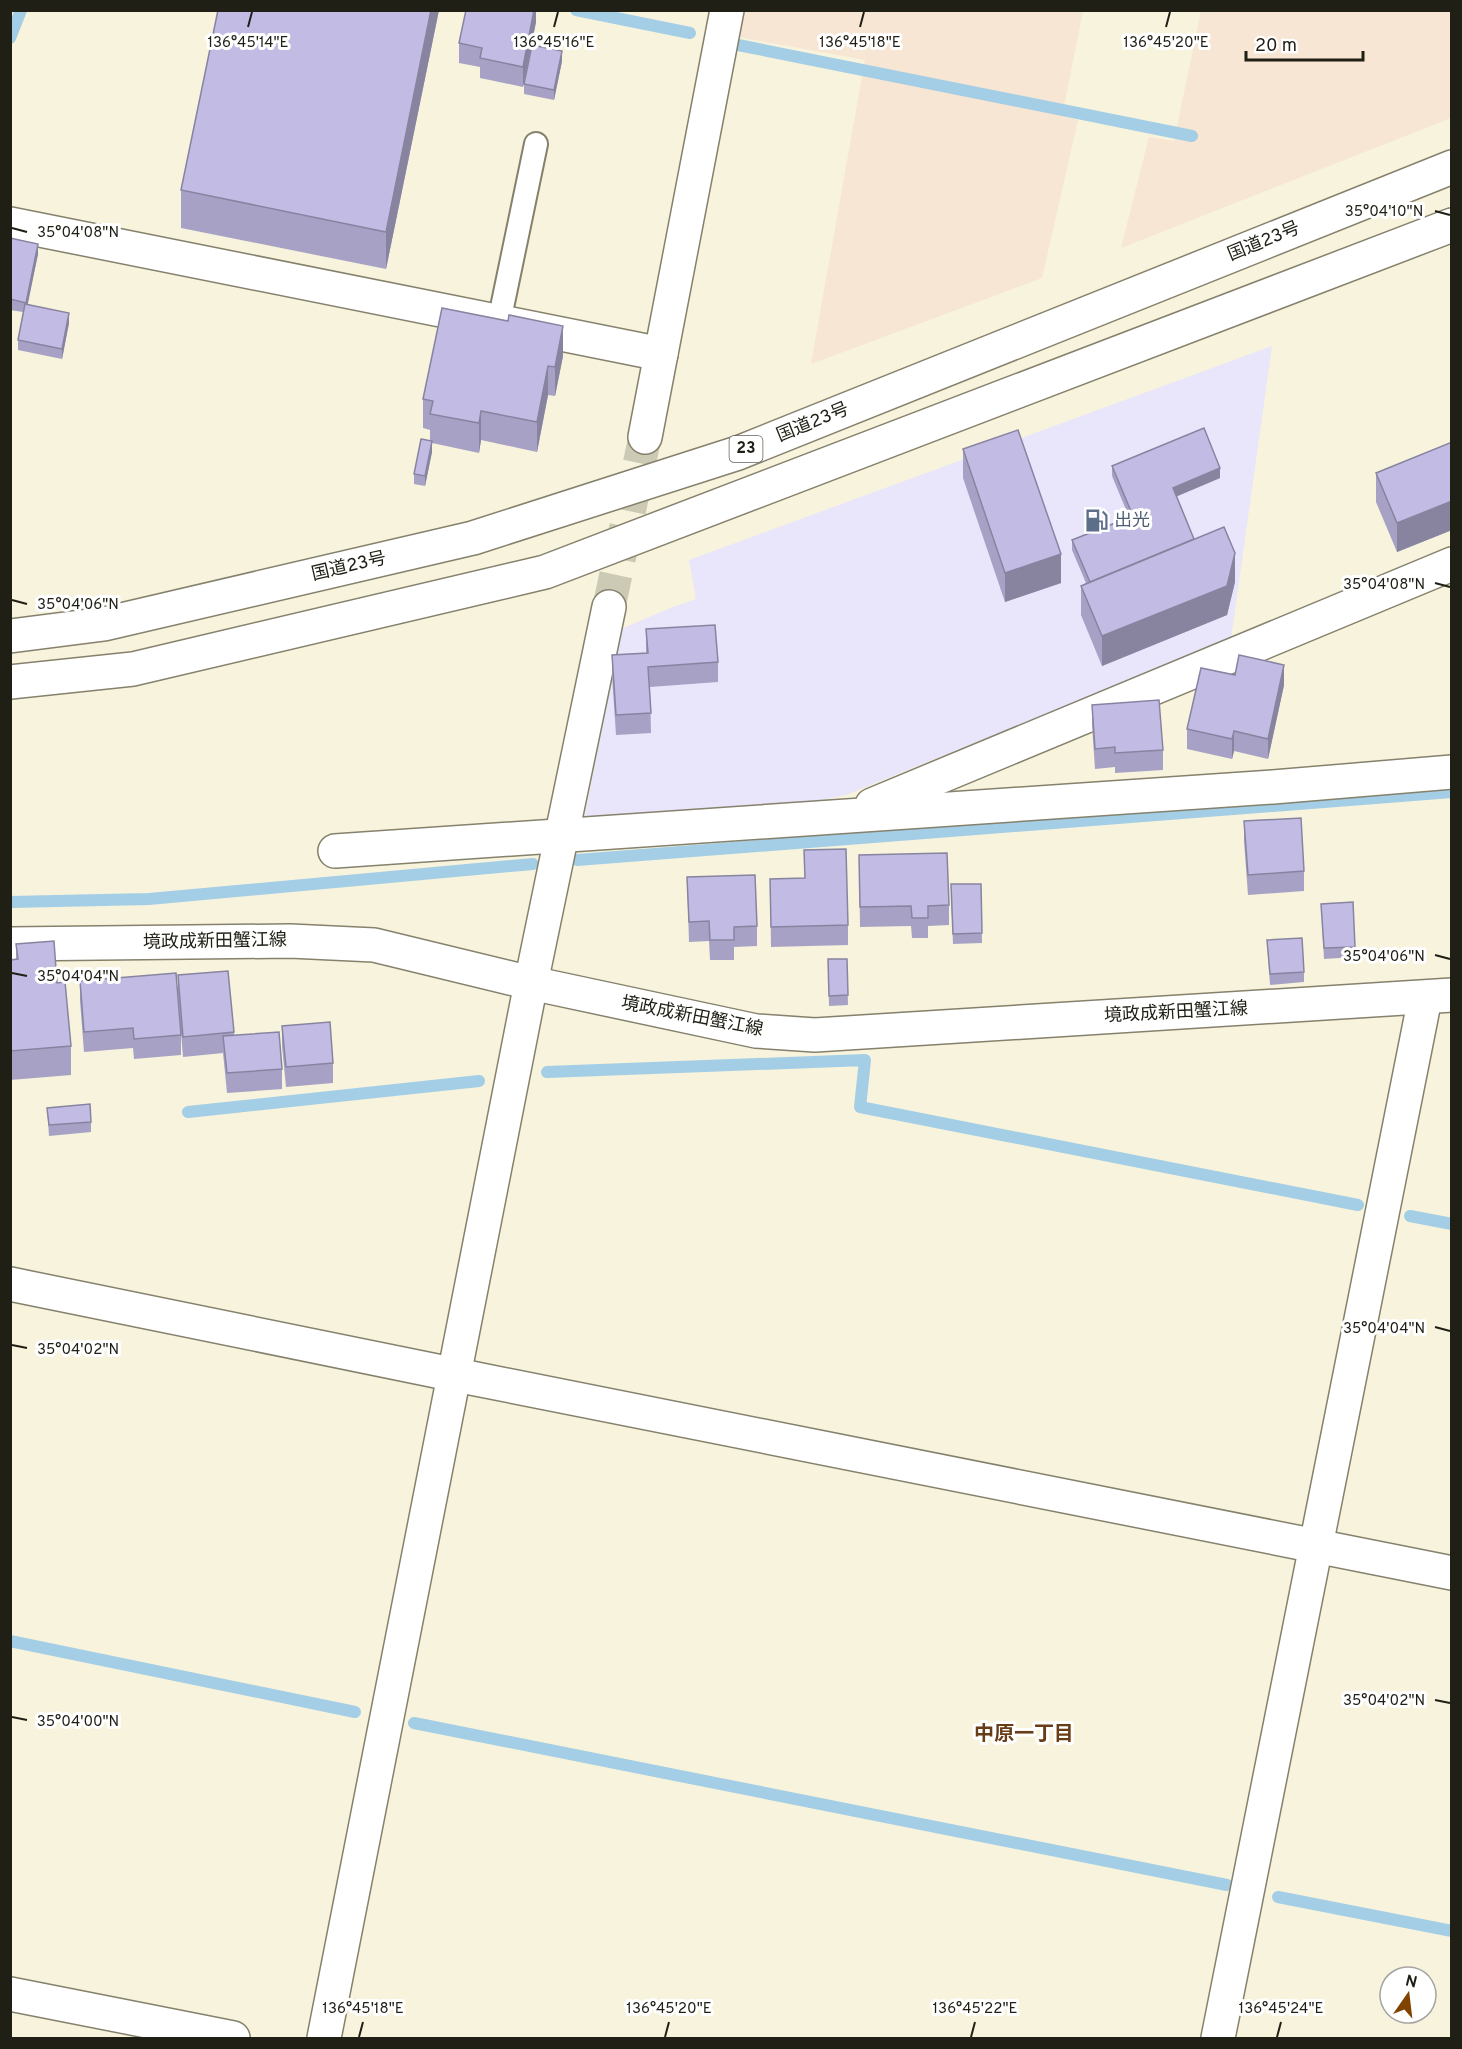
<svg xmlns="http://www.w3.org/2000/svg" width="1462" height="2049" font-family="Overpass,'Noto Sans JP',sans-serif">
	<rect width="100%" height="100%" fill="#f7f3dc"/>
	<!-- commercial -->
	<path fill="#e9e5fb" d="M1272,346L1231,639L846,795L809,803L584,820L621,629L673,607L696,599L689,560Z"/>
	<!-- industrial -->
	<g fill="#f6e6d3">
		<path d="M743,11H1083L1062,116L1078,120L1042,278L811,364L865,60L738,37Z"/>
		<path d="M1201,11H1451V118L1121,248L1149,137L1174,141Z"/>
	</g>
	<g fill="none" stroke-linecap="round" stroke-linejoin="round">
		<!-- stream -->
		<g stroke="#a3cee6" stroke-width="12">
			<path d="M576,10L690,33"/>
			<path d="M10,38L21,10"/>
			<path d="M738,45L1192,136"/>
			<path d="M577,860L1452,792"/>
			<path d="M10,902L149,899L533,864"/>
			<path d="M547,1072L865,1060L860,1107L1358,1205"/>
			<path d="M188,1112L479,1081"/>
			<path d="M1410,1216L1452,1224"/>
			<path d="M10,1641L355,1712"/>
			<path d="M414,1723L1227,1885"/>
			<path d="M1278,1897L1452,1931"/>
		</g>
		<!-- minor-tunnel -->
		<path stroke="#ccc9b4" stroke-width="33" stroke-dasharray="33 16" stroke-linecap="butt" d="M609,607L645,437"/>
		<defs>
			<path id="service" d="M499,322L536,144"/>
			<g id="minor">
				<path d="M10,224L661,354"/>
				<path d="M645,437L727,10"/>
				<path d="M872,805L1452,564"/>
				<path d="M335,851L1273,787L1452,772"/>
				<path d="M10,1284L456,1375L1452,1573"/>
				<path d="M10,1994L233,2038"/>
				<path d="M324,2038L531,983L609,607"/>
				<path d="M1218,2038L1425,998"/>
			</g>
			<path id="secondary" d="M10,944L290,941L374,945L531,983L756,1031L815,1035L1452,995"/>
			<g id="trunk">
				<path d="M10,636L104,624L473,538L738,453L1452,167"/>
				<path d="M10,682L133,669L545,572L1452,225"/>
			</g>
		</defs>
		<!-- service casing -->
		<use href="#service" stroke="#85816c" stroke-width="26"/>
		<!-- minor casing -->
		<use href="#minor" stroke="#85816c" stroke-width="36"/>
		<!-- secondary casing -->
		<use href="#secondary" stroke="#85816c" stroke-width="36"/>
		<!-- trunk casing -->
		<use href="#trunk" stroke="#85816c" stroke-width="36"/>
		<!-- service -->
		<use href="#service" stroke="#fff" stroke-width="22"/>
		<!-- minor -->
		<use href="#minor" stroke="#fff" stroke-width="33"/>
		<!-- secondary -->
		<use href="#secondary" stroke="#fff" stroke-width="33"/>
		<!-- trunk -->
		<use href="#trunk" stroke="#fff" stroke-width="33"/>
	</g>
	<!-- wall -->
	<g fill="#a7a2c5">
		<path d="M218,10H439L386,269L181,228V190Z"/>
		<path d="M536,10V22L523,87L480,78V67L459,63V43Z"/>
		<path d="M562,61L554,100L524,94V84Z"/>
		<path d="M10,238L38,254L27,305L69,323L62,359L18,350V340L23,312L10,310Z"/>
		<path d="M563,356L555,396L548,395L537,452L481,440L479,453L432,443V452L425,486L414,484V474L430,441V430L423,428V399Z"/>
		<path d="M1452,442V530L1397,552L1376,502V473Z"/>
		<path d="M963,449L1061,583L1005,602L963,478Z"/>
		<path d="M1112,466L1220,478L1177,496L1194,539L1235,582L1227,615L1102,666L1081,615V586L1086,583L1072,550V540L1129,517L1112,476Z"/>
		<path d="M646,629L718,662V682L650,687L651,733L616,735L612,675V655L646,653Z"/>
		<path d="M1284,685L1268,759L1234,751L1232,759L1187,749V729Z"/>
		<path d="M1092,705L1163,750V770L1115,773V767L1095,769L1092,725Z"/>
		<path d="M1244,821L1304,871V891L1248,895L1244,841Z"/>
		<path d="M804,850L848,925V945L771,947L770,879L805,878Z"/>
		<path d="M859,855L949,905V925L928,926V938H912L911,926L860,927Z"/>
		<path d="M687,877L757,926V946L734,947V960H710L709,941L689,942Z"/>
		<path d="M981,884L982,943L953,944L951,894Z"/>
		<path d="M1321,904L1355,947V957L1324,959Z"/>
		<path d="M1267,940L1304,972V982L1270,985Z"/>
		<path d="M16,944L57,983L71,1046V1075L10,1080V960H16Z"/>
		<path d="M828,959H847L848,1005L829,1006Z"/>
		<path d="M178,975L234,1032V1035L282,1069V1089L227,1093L223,1053L183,1057L178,995Z"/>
		<path d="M80,981L181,1035V1055L134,1059L133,1048L84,1052L80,1001Z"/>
		<path d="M282,1026L333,1063V1083L286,1087L282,1046Z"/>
		<path d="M47,1108L91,1122V1132L49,1136Z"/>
	</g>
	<!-- shaded-wall -->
	<g fill="#8884a0">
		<path d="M431,10H439L386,269V232Z"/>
		<path d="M534,10H536V22L523,87V67Z"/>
		<path d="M562,51V61L554,100V90Z"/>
		<path d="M38,244V254L26,313V303Z"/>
		<path d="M69,313V323L62,359V349Z"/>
		<path d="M563,326V356L555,396V367Z"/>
		<path d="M548,366V395L537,452V422Z"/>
		<path d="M481,411V440L479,453V423Z"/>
		<path d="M432,441V452L425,486V476Z"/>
		<path d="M1220,468V478L1173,498V488Z"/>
		<path d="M1452,501V530L1397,552V523Z"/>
		<path d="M1235,553V582L1227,615L1102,666V636Z"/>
		<path d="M1061,554V583L1005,602V573Z"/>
		<path d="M1284,665V685L1268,759V739Z"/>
		<path d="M1234,731V751L1232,759V739Z"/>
	</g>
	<!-- building -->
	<g fill="#c2bce5" stroke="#8884a0" stroke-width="1.5">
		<path d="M218,10H431L386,232L181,190Z"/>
		<path d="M466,10H534L523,67L480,58L482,48L459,43Z"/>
		<path d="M532,45L562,51L554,90L524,84Z"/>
		<path d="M10,238L38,244L26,303L10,299Z"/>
		<path d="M25,304L69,313L62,349L18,340Z"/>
		<path d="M442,308L508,321L509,315L563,326L555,367L548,366L537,422L481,411L479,423L430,414L433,401L423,399Z"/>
		<path d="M1204,428L1220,468L1173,488L1194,539L1090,582L1072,540L1133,516L1112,466Z"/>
		<path d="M1018,430L1061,554L1005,573L963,449Z"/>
		<path d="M421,439L432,441L425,476L414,474Z"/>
		<path d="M1452,442V501L1397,523L1376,473Z"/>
		<path d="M1224,527L1235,553L1227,586L1102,636L1081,586Z"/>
		<path d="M715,625L718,662L648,667L651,713L616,715L612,655L648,653L646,629Z"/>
		<path d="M1239,655L1284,665L1268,739L1234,731L1232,739L1187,729L1201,668L1235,675Z"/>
		<path d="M1159,700L1163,750L1115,753V747L1095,749L1092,705Z"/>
		<path d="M1301,818L1304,871L1248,875L1244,821Z"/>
		<path d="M846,849L848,925L771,927L770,879L805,878L804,850Z"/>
		<path d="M947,853L949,905L928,906V918H912L911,906L860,907L859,855Z"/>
		<path d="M755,875L757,926L734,927V940H710L709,921L689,922L687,877Z"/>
		<path d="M951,884H981L982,933L953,934Z"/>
		<path d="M1353,902L1355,947L1324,948L1321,904Z"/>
		<path d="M1302,938L1304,972L1270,974L1267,940Z"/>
		<path d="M54,941L57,983L65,982L71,1046L10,1051V960L18,959L16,944Z"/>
		<path d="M828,959H847L848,995L829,996Z"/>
		<path d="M228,971L234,1032L183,1037L178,975Z"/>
		<path d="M176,973L181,1035L134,1039L133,1028L84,1032L80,981Z"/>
		<path d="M330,1022L333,1063L286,1067L282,1026Z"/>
		<path d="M279,1032L282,1069L227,1073L223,1036Z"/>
		<path d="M90,1104L91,1122L49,1125L47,1108Z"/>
	</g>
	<!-- ticks -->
	<path fill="none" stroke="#201f16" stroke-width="2" d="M248,27L252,12M554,27L558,12M860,27L864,12M1166,27L1170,12M1435,211L1450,215M12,228L27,232M1435,583L1450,587M12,600L27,604M1435,955L1450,959M12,973L27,976M1435,1327L1450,1331M12,1345L27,1348M1435,1700L1450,1703M12,1717L27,1720M359,2037L363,2022M665,2037L669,2022M971,2037L975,2022M1277,2037L1281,2022"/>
	<!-- icons -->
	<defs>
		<symbol id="fuel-bare" viewBox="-9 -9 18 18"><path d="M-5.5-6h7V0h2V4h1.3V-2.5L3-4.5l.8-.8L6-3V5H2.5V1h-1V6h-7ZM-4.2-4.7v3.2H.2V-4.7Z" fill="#5c6f8a" stroke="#fff" stroke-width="2.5" paint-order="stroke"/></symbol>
	</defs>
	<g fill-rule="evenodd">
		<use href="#fuel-bare" x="1080" y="504" width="33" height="33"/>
	</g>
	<g text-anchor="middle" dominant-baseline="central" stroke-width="6" stroke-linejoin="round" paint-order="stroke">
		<!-- shield labels -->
		<rect fill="#fff" stroke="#63625c" stroke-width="1.5" x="729.5" y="436" width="33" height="26" rx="4.5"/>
		<g font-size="16" font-weight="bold" fill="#201f16">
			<text x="746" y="449">23</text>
		</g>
		<!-- street labels -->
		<g font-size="18" fill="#201f16" stroke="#fff">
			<text transform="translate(1264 242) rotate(-22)">国道23号</text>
			<text transform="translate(813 423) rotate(-22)">国道23号</text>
			<text transform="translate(349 567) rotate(-13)">国道23号</text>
			<text transform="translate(215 942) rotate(-1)">境政成新田蟹江線</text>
			<text transform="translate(1176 1013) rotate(-3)">境政成新田蟹江線</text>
			<text transform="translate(692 1017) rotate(11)">境政成新田蟹江線</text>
		</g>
		<!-- service labels -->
		<g font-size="18" fill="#4e5e75" stroke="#fff" text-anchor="start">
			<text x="1114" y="521">出光</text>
		</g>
		<!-- neighbourhood labels -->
		<g font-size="20" font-weight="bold" fill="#683c16" stroke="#fff">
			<text x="1024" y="1735">中原一丁目</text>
		</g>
	</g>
	<g font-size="15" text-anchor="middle" fill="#201f16" stroke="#fff" stroke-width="6" stroke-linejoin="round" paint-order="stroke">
		<text x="248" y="47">136°45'14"E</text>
		<text x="554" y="47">136°45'16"E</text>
		<text x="860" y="47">136°45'18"E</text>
		<text x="1166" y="47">136°45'20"E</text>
		<text x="1384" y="216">35°04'10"N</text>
		<text x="78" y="237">35°04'08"N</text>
		<text x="1384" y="589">35°04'08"N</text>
		<text x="78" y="609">35°04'06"N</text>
		<text x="1384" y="961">35°04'06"N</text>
		<text x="78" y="981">35°04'04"N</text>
		<text x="1384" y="1333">35°04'04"N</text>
		<text x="78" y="1354">35°04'02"N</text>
		<text x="1384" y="1705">35°04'02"N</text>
		<text x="78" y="1726">35°04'00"N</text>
		<text x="363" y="2013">136°45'18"E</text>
		<text x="669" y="2013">136°45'20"E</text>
		<text x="975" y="2013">136°45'22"E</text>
		<text x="1281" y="2013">136°45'24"E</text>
	</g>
	<!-- border -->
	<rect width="1462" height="2049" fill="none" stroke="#201f16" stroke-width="24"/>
	<!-- north arrow -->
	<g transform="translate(1408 1995) rotate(14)"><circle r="28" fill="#ffffff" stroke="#a6a5a2" stroke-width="1.5"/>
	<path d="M0-4.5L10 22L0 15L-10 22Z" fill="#814300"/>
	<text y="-9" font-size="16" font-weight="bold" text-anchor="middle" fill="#201f16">N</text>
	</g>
	<!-- scale -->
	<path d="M1246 51v9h117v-9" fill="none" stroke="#201f16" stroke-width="3"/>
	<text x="1255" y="51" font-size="18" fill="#201f16" stroke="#ffffff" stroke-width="4.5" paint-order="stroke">20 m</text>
</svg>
